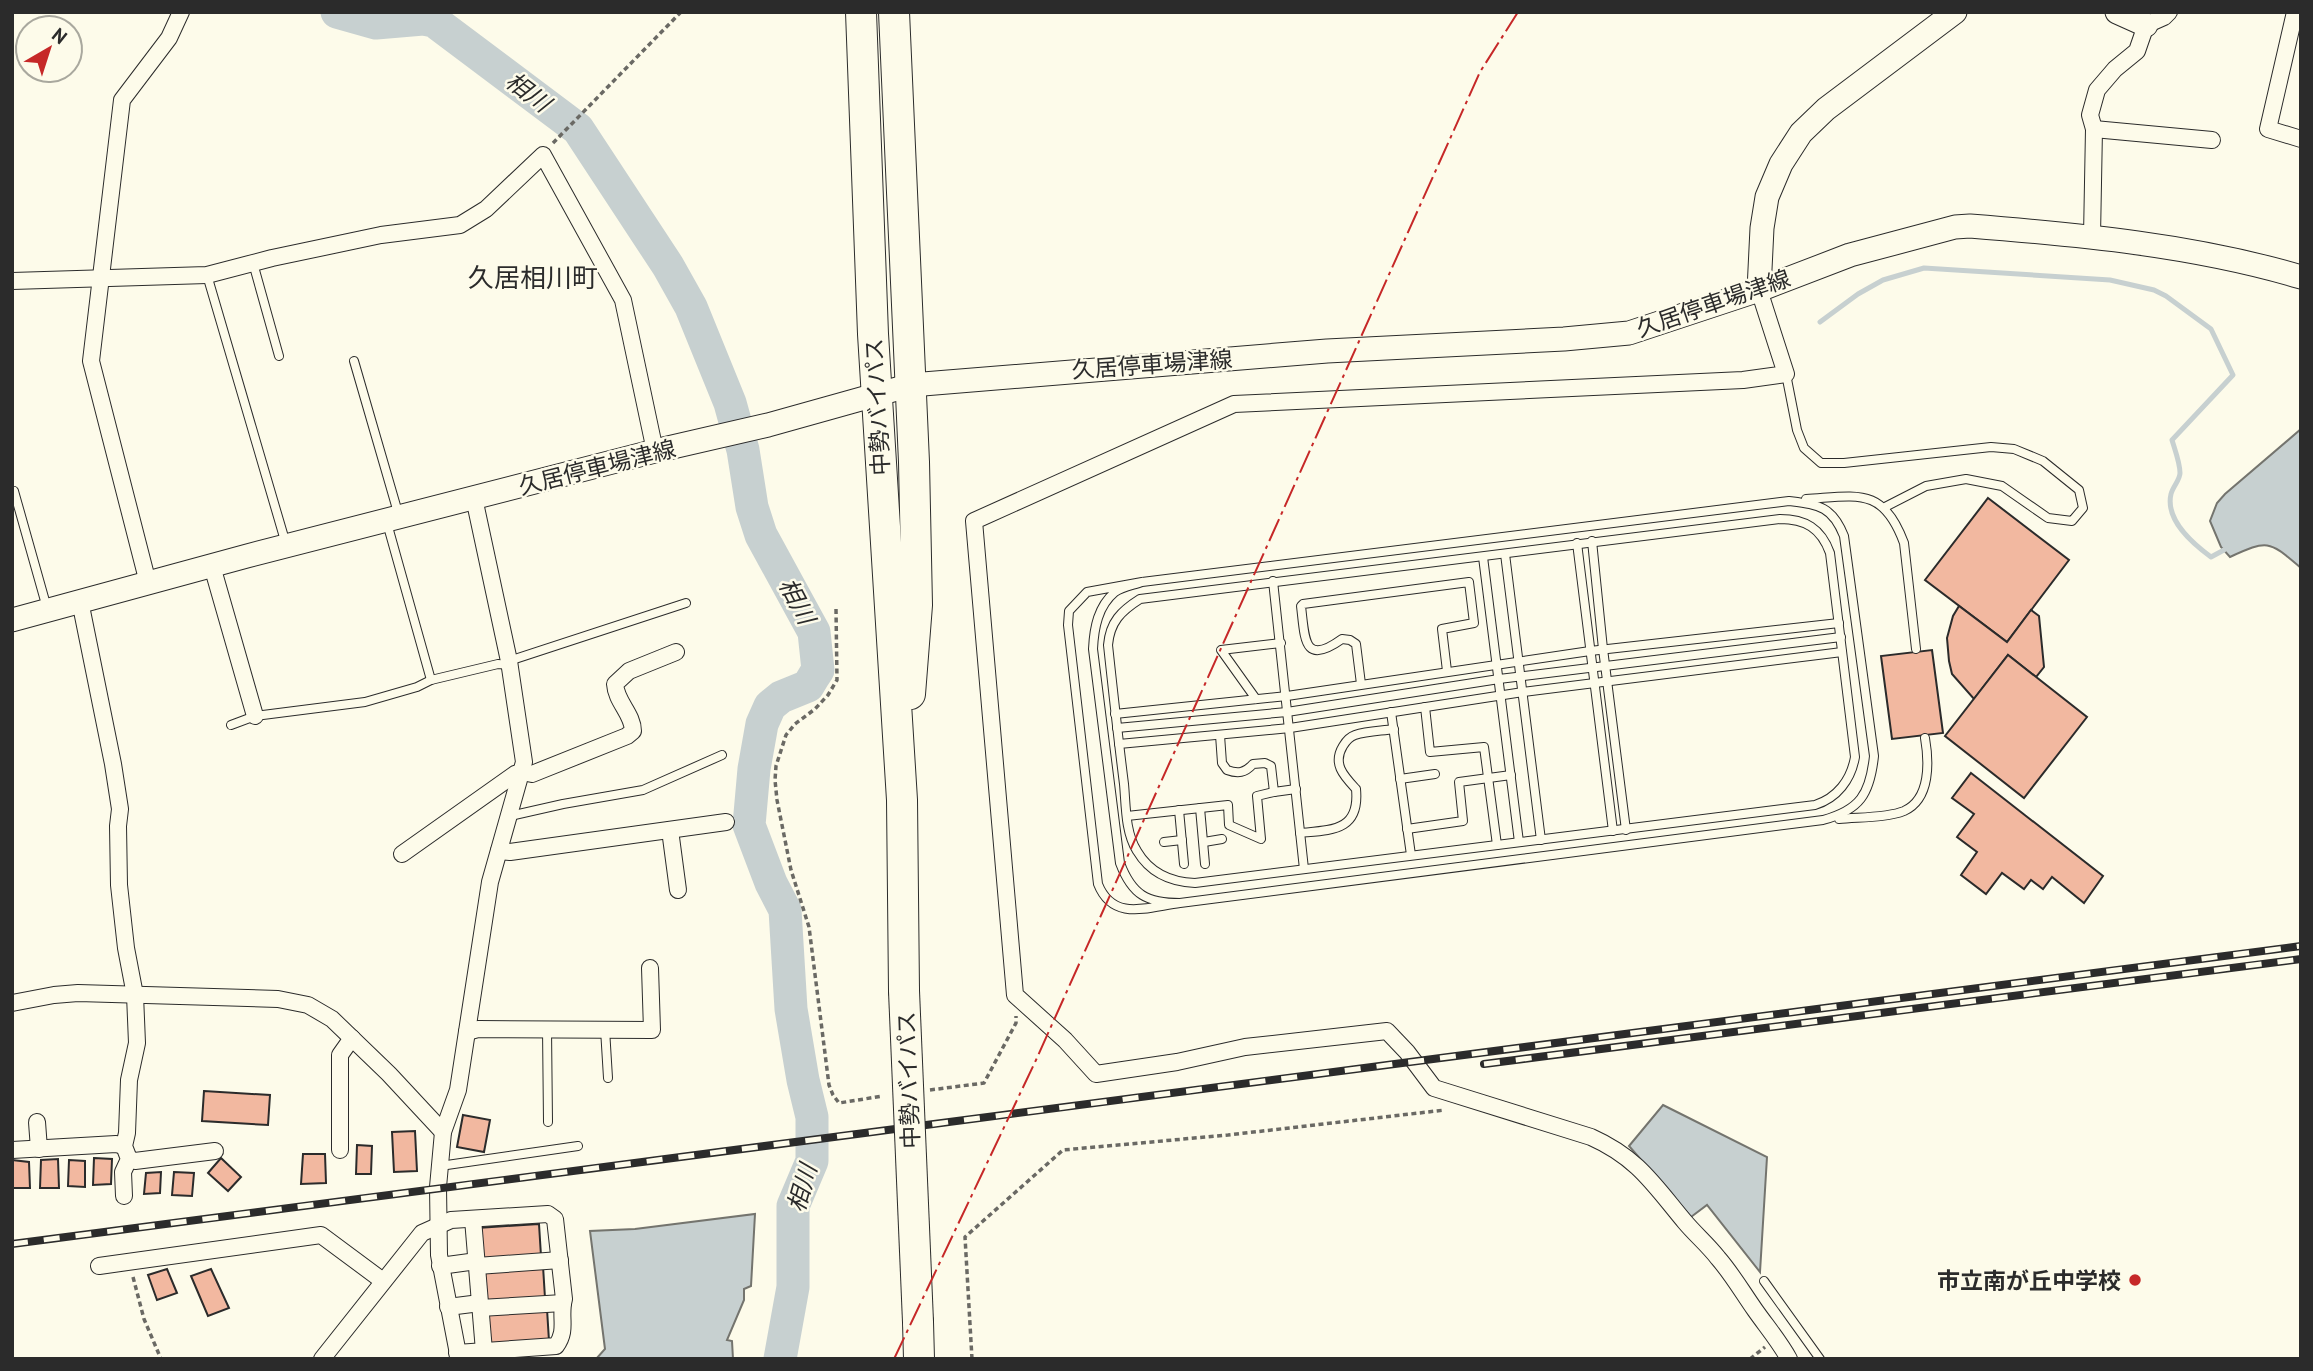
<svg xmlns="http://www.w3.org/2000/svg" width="2313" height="1371" font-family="'PT Sans','Noto Sans JP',sans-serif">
	<rect width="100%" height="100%" fill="#fdfbea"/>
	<!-- water -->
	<g fill="#c7d0d0" stroke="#74746e" stroke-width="2">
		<path d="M2301,429V568C2269,541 2269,539 2230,557L2221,547L2210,521L2217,503L2225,494Z"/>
		<path d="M1663,1105L1767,1157L1760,1272L1707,1205L1691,1217L1629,1146Z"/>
		<path d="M755,1214L751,1286L744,1289V1300L727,1340L732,1341L733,1359H596L605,1349L590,1231L635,1229Z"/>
	</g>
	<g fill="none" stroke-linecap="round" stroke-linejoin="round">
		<!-- stream -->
		<path stroke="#c7d0d0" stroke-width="5" d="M1820,322L1858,294L1883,280L1924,268L2110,280L2154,290L2166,296L2211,329L2233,375L2172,440C2175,450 2180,463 2180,473C2180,480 2173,486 2171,494C2165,520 2192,543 2211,557L2224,550"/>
		<!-- river -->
		<path stroke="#c7d0d0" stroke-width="33" d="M337,12L376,23L423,19L434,21L578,129L668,266L691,307L730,403L743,450L752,507L761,535L814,632L818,670L814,676L808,686L781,697L770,706L762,724L754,769L749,825L771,883L785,910L791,1009L803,1080L812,1117V1161L793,1206V1287L780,1359"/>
	</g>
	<!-- building -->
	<g fill="#f2b8a0" stroke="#2b2b2b" stroke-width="2">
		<path d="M1988,498L2069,560L2007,642L1925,580Z"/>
		<path d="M1959,606L2007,642L2031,610L2039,616L2044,667L2036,677L2008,655L1974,699L1952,674L1949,661L1947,638L1953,616Z"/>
		<path d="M1932,650L1943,733L1892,739L1881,656Z"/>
		<path d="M2008,655L2087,717L2024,798L1945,736Z"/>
		<path d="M1971,773L2103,876L2084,903L2052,877L2043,889L2031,880L2024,889L2002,873L1986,894L1961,875L1977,852L1957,837L1974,814L1952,798Z"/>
		<path d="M204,1091L270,1095L268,1125L202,1121Z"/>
		<path d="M463,1115L490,1120L484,1152L457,1147Z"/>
		<path d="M415,1131L417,1171L394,1172L392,1132Z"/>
		<path d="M357,1145L372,1146L371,1174H356Z"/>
		<path d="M303,1154H325L326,1183L301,1184Z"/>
		<path d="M94,1158L112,1159L111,1184L93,1185Z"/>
		<path d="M221,1158L241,1177L228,1191L208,1173Z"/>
		<path d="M58,1159L59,1188H40L41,1160Z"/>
		<path d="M12,1160L29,1162L30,1188H12Z"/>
		<path d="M69,1160L85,1161V1187L68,1186Z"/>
		<path d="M161,1172L160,1193L144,1194L146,1173Z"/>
		<path d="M174,1172L194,1173L192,1196L172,1195Z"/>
		<path d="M539,1224L541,1256L480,1260L477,1228Z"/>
		<path d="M543,1266L545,1298L484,1303L482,1270Z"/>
		<path d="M167,1269L177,1293L157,1300L148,1275Z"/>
		<path d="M211,1269L229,1308L208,1316L191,1276Z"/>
		<path d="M547,1309L549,1341L488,1345L486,1313Z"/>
	</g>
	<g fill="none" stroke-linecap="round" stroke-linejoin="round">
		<defs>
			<g id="lane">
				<path d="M253,263L279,356"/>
				<path d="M207,275L286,544"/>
				<path d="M354,361L399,516"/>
				<path d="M1786,374L1797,430L1804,448L1821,463H1844L1991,447L2014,449L2043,461L2079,490L2083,508L2072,521L2048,518L2002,486L1966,479L1926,486L1885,507"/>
				<path d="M12,492L14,491L47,608"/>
				<path d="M1806,499C1857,496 1883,486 1904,543L1916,649"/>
				<path d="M1780,519C1805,519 1821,528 1830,553L1855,757C1851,780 1837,798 1815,805L1195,883C1170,882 1150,873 1137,851C1125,832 1126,805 1124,784C1118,737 1113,691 1108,645C1110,622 1121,611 1140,599Z"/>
				<path d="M387,523L431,680"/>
				<path d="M1592,541L1603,649L1626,830"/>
				<path d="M1577,543L1613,831"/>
				<path d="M1505,554L1541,840"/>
				<path d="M1483,557L1519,842"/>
				<path d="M1273,581L1304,869"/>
				<path d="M1142,582C1134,585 1122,587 1115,592C1098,606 1094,628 1093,649L1120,863C1132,895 1147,903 1180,903L1823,820C1860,810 1870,794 1874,756L1844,536C1832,506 1819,505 1789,501L1142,582L1087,592L1069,611L1068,625L1098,884C1113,922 1148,907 1180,903"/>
				<path d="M509,661L686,603"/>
				<path d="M1361,684L1356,644L1350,640L1342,639C1303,667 1305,638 1301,606L1303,604L1469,582L1474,623L1442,629L1447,671"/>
				<path d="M1256,699L1221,650L1281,643"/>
				<path d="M1425,707L1430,752L1484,747L1497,845"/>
				<path d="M1391,712L1411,855"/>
				<path d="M1115,714L1287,696L1590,651L1839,623"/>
				<path d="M231,725L255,716L365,702L417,687L431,680L498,664L510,665"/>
				<path d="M1117,728L1287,712L1499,679L1841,637"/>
				<path d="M1220,735L1222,763L1227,770C1238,774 1245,773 1253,764L1265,763L1271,766L1274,792L1296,789"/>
				<path d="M1119,744L1290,728L1523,692L1842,652"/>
				<path d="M1400,779L1435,774"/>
				<path d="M1200,808L1205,864"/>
				<path d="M1179,810L1184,864"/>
				<path d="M510,816L563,804L643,790L722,755"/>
				<path d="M1127,816L1228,805L1229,825L1261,839L1257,796L1274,792"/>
				<path d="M1839,819C1857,817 1887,818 1904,811C1931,799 1929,761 1925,738"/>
				<path d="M1407,829L1463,821L1459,782L1511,775"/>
				<path d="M1300,833C1332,830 1360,831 1356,789C1344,776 1332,764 1343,746C1346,741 1349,737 1355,735C1367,731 1381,731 1394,729"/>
				<path d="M1164,842L1182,840"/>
				<path d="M1204,842L1222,839"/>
				<path d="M547,1029L548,1122"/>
				<path d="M605,1029L608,1078"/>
				<path d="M440,1166L578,1146"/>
				<path d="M1764,1281L1820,1359"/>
			</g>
			<g id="street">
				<path d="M2295,12L2268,129L2301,139"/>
				<path d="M2094,129L2212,140"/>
				<path d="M2092,236L2094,129L2090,115L2097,90L2115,69L2137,51L2146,25L2164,17L2169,12"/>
				<path d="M12,281L207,275L272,258L381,235L460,225L486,209L543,155L623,300L655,451"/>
				<path d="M1759,290L1786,374L1743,380L1234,404L974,521L1015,995L1065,1040L1096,1074L1177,1062L1245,1047L1387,1031L1407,1052L1434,1088L1591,1137C1638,1158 1654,1185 1685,1222C1696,1235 1708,1245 1718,1258C1732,1274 1743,1293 1755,1310C1767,1327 1779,1341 1789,1359"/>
				<path d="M212,566L255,716"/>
				<path d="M148,583L91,361L122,100L169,38L181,12"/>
				<path d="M80,601L113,764L120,809L118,826L119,885L126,948L135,995L137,1043L129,1080L127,1133L124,1146L129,1159L123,1172L124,1196"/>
				<path d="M670,830L678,890"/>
				<path d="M499,851L510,852L726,822"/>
				<path d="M402,854L515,774L522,772L532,774L627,736L633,731C633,714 616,702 615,684L629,671L676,652"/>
				<path d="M12,1003L54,995L78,993L278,999L308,1005L332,1019L389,1074L443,1132"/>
				<path d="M467,1032L478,1029L652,1030L650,968"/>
				<path d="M37,1122L39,1149"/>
				<path d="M12,1150L116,1144L124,1146"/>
				<path d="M340,1150V1055L352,1038"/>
				<path d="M129,1159L135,1161L215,1151"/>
				<path d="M473,1219L484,1351"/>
				<path d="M99,1266L321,1235L383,1281"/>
				<path d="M440,1266L477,1261"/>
				<path d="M477,1266L560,1260"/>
				<path d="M448,1307L480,1303"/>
				<path d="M480,1308L563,1303"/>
				<path d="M322,1359L422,1233L451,1220L548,1214L555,1219L564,1299C559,1317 568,1330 556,1346L457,1353"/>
				<path d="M459,1359L439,1255L438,1187L443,1132L458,1090L490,882L524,762L509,661L474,498"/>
			</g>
			<g id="secondary">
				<path d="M2117,12L2146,25"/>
				<path d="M1759,290L1762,228L1767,197L1781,164L1801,133L1826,109L1955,12"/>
				<path d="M12,620L247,556L655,451L768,425L911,385L1327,351L1564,339L1629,333L1759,290L1850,255L1955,227L1970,226C2082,235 2193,245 2301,277"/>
			</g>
			<g id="highway">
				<path d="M861,12L873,334L902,800L904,991"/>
				<path d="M894,12L914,462L917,605L910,694"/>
				<path d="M918,1322L919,1359"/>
			</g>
		</defs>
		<!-- lane casing -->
		<use href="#lane" stroke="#2b2b2b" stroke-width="10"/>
		<!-- street casing -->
		<use href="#street" stroke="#2b2b2b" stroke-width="18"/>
		<!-- secondary casing -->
		<use href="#secondary" stroke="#2b2b2b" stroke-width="25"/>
		<!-- highway casing -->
		<use href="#highway" stroke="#2b2b2b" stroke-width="32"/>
		<!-- path -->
		<g stroke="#6a6964" stroke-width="3.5" stroke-dasharray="5 3.5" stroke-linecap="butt">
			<path d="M553,143L681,12"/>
			<path d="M836,609L837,680L828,695L815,709L795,724L786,735L776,766L775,780L777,800L791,870L809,927L829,1085L833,1095L839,1103L883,1096"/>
			<path d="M930,1090L984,1083L1016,1023V1016"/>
			<path d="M133,1277L144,1319L161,1359"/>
			<path d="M972,1359L965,1237L1063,1150L1228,1135L1445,1110"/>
			<path d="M1750,1359L1765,1347"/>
		</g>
		<!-- lane -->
		<use href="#lane" stroke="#fdfbea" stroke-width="8"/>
		<!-- street -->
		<use href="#street" stroke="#fdfbea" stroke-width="16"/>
		<!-- secondary -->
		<use href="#secondary" stroke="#fdfbea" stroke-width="23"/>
		<!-- highway -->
		<use href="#highway" stroke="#fdfbea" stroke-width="30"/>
		<defs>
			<g id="rail">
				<path d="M1484,1064L2301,959"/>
				<path d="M12,1244L2301,946"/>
			</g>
		</defs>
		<!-- rail casing -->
		<use href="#rail" stroke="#2b2b2b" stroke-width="8"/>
		<!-- rail -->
		<use href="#rail" stroke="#fdfbea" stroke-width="5" stroke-dasharray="16" stroke-linecap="butt"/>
		<defs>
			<path id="highway-bridge" d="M904,991L918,1322"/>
		</defs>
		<!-- highway-bridge casing -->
		<use href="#highway-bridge" stroke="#2b2b2b" stroke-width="32" stroke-linecap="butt"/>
		<!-- highway-bridge -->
		<use href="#highway-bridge" stroke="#fdfbea" stroke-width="30"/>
		<!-- power -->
		<path stroke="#c62828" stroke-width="2" stroke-dasharray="24 5 3.5 5" stroke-linecap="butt" d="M894,1359L1036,1060L1480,72L1518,12"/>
	</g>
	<!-- markers -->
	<circle fill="#c62828" stroke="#fdfbea" stroke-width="2.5" cx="2135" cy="1280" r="7"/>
	<g text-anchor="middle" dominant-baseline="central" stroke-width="5" stroke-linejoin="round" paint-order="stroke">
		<!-- street labels -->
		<g font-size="23" fill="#2b2b2b" stroke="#fdfbea">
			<text transform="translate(1713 303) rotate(-19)">久居停車場津線</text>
			<text transform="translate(1152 364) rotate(-4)">久居停車場津線</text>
			<text transform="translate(877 407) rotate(-93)">中勢バイパス</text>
			<text transform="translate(597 467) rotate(-14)">久居停車場津線</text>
			<text transform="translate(908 1080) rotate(-92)">中勢バイパス</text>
		</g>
		<!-- poi labels -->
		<g font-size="23" font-weight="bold" fill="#2b2b2b" stroke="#fdfbea" text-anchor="end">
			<text x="2121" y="1280">市立南が丘中学校</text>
		</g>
		<!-- water labels -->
		<g font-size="24" font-style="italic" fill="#2b2b2b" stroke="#fdfbea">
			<text transform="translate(528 92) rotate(37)">相川</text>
			<text transform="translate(797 601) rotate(62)">相川</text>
			<text transform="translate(802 1188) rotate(-74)">相川</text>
		</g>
		<!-- quarter labels -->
		<g font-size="26" fill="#2b2b2b" stroke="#fdfbea">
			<text x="533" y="277">久居相川町</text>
		</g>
	</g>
	<!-- border -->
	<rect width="2313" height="1371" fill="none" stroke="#2b2b2b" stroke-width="28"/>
	<!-- north arrow -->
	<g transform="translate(49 49) rotate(39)"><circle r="33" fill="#fdfbea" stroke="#a9a89e" stroke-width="2"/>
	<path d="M0-5L12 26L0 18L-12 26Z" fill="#c62828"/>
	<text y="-10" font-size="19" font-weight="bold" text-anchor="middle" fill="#2b2b2b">N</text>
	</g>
</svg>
